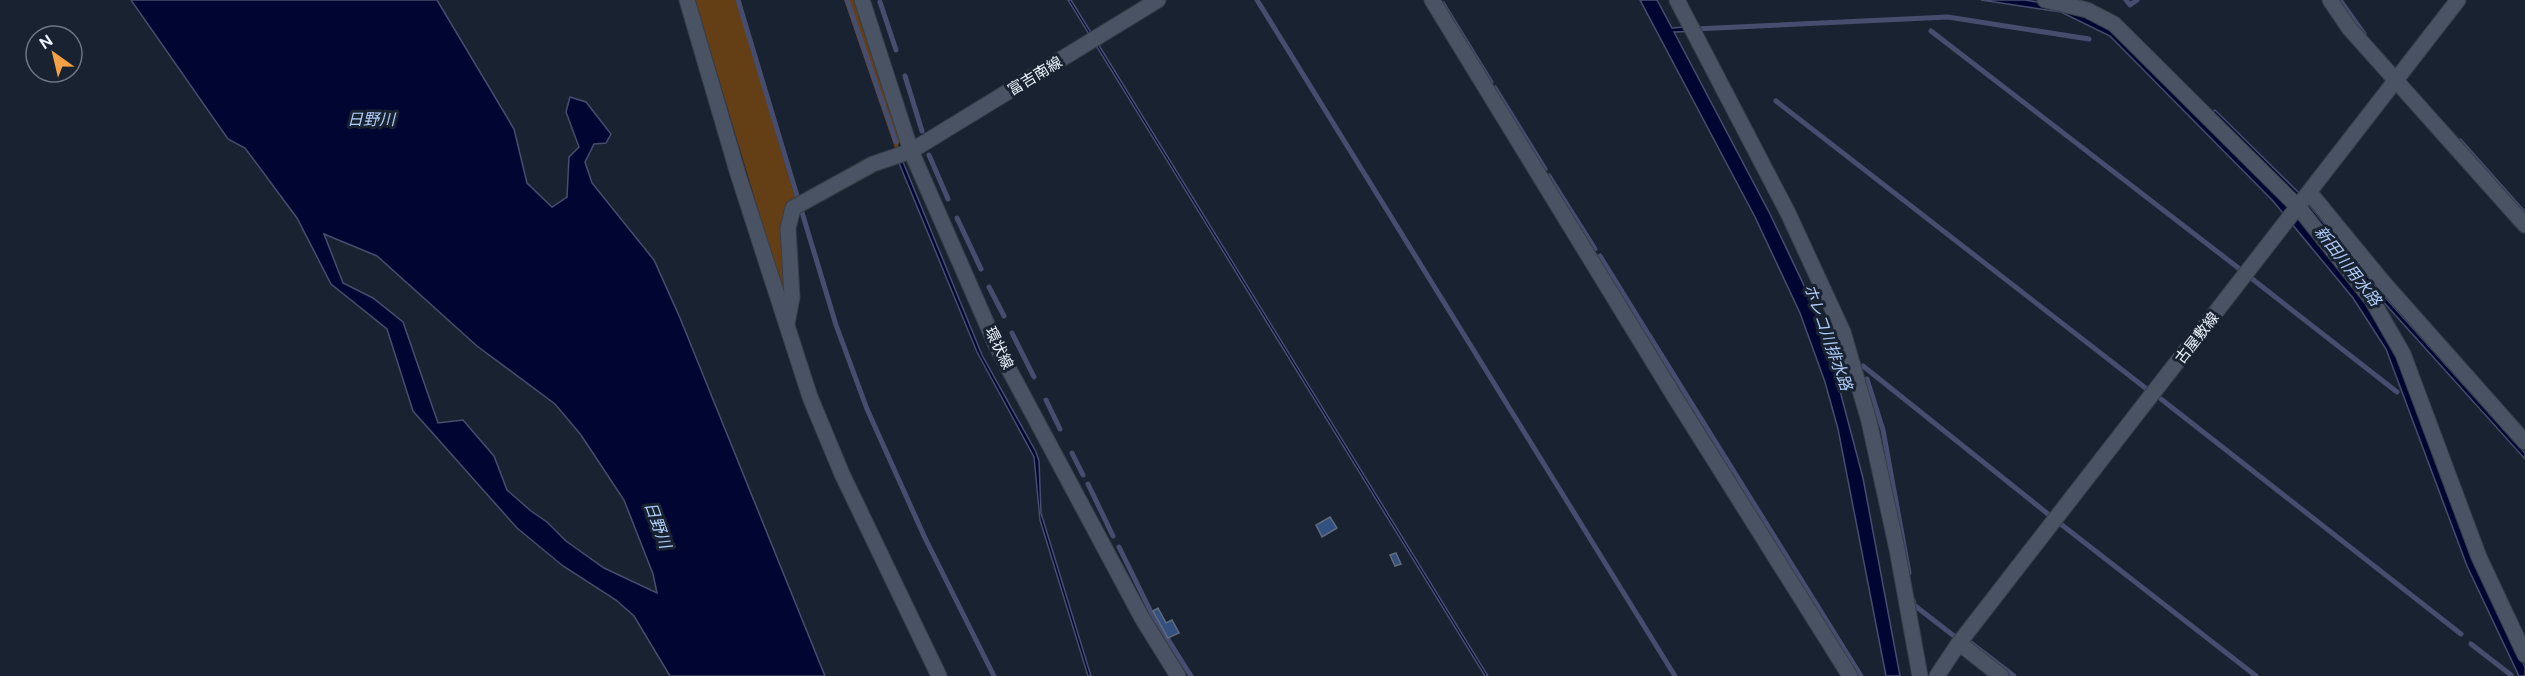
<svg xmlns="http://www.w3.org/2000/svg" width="2525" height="676" font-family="'DM Sans','Noto Sans JP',sans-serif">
	<rect width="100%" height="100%" fill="#192230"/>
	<!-- green -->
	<g fill="#643f15">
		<path d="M695,0H736L796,201L785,299Z"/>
		<path d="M844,0H854L900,141L896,151Z"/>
	</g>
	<!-- water -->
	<g fill="#000631" stroke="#474d6e" stroke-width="1.5" fill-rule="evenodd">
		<path d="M131,0H437L514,129L527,183L552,207L567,197L569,157L579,147L566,112L570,97L586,102L611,134L606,143L594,144L585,162L592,183L654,260L680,318L825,676H670L634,616L616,600L563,566L517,528L413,411L387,329L331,284L297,218L245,148L228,139ZM324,234L377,256L477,346L555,404L581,435L624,500L653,574L657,593L604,568L566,541L547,522L531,511L507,490L494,456L463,420L438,423L403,322L373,298L343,283Z"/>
		<path d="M1068,0H1071L1488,676H1485Z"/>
		<path d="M1640,0H1657L1672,28L1699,26L1700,31L1674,32L1770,214L1809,296L1826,338L1863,478L1900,676H1886L1838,429L1825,382L1800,313L1755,217Z"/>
		<path d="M1981,0H2025L2062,6L2105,24L2288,207L2360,292L2394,346L2474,563L2525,667V676H2519L2467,566L2386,349L2353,298L2273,201L2110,36L2061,12Z"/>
		<path d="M2215,110L2300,194L2382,294L2525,453V459L2379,297L2296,195L2212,113Z"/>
		<path d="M903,162L982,355L1036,452L1039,461L1041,513L1091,676H1088L1040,520L1034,457L977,352L899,163Z"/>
	</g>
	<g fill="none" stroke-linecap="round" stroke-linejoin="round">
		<!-- stream -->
		<g stroke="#474d6e" stroke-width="5">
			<path d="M738,0L836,325L867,409L925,538L994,676"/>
			<path d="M847,0L896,142"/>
			<path d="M1257,0L1675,676"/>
			<path d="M2126,0L2130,5L2137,0"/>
			<path d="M2340,0L2364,34"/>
			<path d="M880,2L896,50"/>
			<path d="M1443,4L1491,82"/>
			<path d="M1695,29L1948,17L2089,39"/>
			<path d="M1931,31L2241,270"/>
			<path d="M905,76L922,131"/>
			<path d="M1495,88L1545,169"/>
			<path d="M1776,101L2148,390"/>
			<path d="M2460,141L2525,214"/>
			<path d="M929,155L948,199"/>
			<path d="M1549,176L1595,249"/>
			<path d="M957,218L981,269"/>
			<path d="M1600,256L1647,332"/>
			<path d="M2251,278L2397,392"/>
			<path d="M989,287L1004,316"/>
			<path d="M1012,333L1034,377"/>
			<path d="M1649,335L1861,676"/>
			<path d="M1863,366L2048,514"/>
			<path d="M1867,379L1883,430L1909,573"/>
			<path d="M2161,399L2461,634"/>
			<path d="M1046,400L1060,429"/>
			<path d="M1072,453L1083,475"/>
			<path d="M1088,484L1113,536"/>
			<path d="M2062,525L2256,676"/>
			<path d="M1119,547L1152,614L1191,676"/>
			<path d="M1913,600L1914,605L1954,636"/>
			<path d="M1971,643L2014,676"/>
			<path d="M2471,644L2511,675"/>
		</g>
	</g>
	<!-- building -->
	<g fill="#325181" stroke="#616c7d" stroke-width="1.5">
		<path d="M1330,517L1337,528L1322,537L1316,525Z"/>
		<path d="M1396,553L1401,564L1395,566L1390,555Z"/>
		<path d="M1158,608L1166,623L1172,620L1179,633L1168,638L1153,611Z"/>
	</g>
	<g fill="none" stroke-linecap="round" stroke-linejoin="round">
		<defs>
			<g id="street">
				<path d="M687,0L738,174L810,397L842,474L939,676"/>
				<path d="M862,0L911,151L996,345L1142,618L1178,676"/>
				<path d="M1432,0L1676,399L1850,676"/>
				<path d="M1677,0L1788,213L1843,332L1869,421L1897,549L1920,676"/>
				<path d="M2045,0L2087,10L2114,24L2299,208L2372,300L2403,354L2479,557L2525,655"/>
				<path d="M2330,0L2349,28L2525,225"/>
				<path d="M2310,193L2383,282L2525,442"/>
				<path d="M787,324L792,297L788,228L793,208L873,164L911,151L1158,0"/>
				<path d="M1959,643L2001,676"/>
				<path d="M1937,676L1959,643L2458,0"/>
			</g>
		</defs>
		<!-- street casing -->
		<use href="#street" stroke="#383e4a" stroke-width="17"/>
		<!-- street -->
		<use href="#street" stroke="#495363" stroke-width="15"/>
	</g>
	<g text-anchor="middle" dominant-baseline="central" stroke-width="6" stroke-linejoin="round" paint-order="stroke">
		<!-- street labels -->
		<g font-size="15" fill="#ecf3fc" stroke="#192230">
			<text transform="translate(1035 76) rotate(-31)">富吉南線</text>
			<text transform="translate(2197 338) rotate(-52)">古屋敷線</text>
			<text transform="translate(999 348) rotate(64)">環状線</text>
		</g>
		<!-- water labels -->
		<g font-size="16" font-style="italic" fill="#b0cdfa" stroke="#192230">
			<text x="371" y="119">日野川</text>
			<text transform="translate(2348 266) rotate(52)">新田川用水路</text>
			<text transform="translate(1828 337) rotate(70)">ホレコ川排水路</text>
			<text transform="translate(658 525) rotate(70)">日野川</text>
		</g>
	</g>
	<!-- north arrow -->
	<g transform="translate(54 54) rotate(326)"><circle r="28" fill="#192230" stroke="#6d7682" stroke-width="1.5"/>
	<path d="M0-4.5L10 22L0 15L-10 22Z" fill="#f5a246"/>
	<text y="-9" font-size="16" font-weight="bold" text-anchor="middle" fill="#ecf3fc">N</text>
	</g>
</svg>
